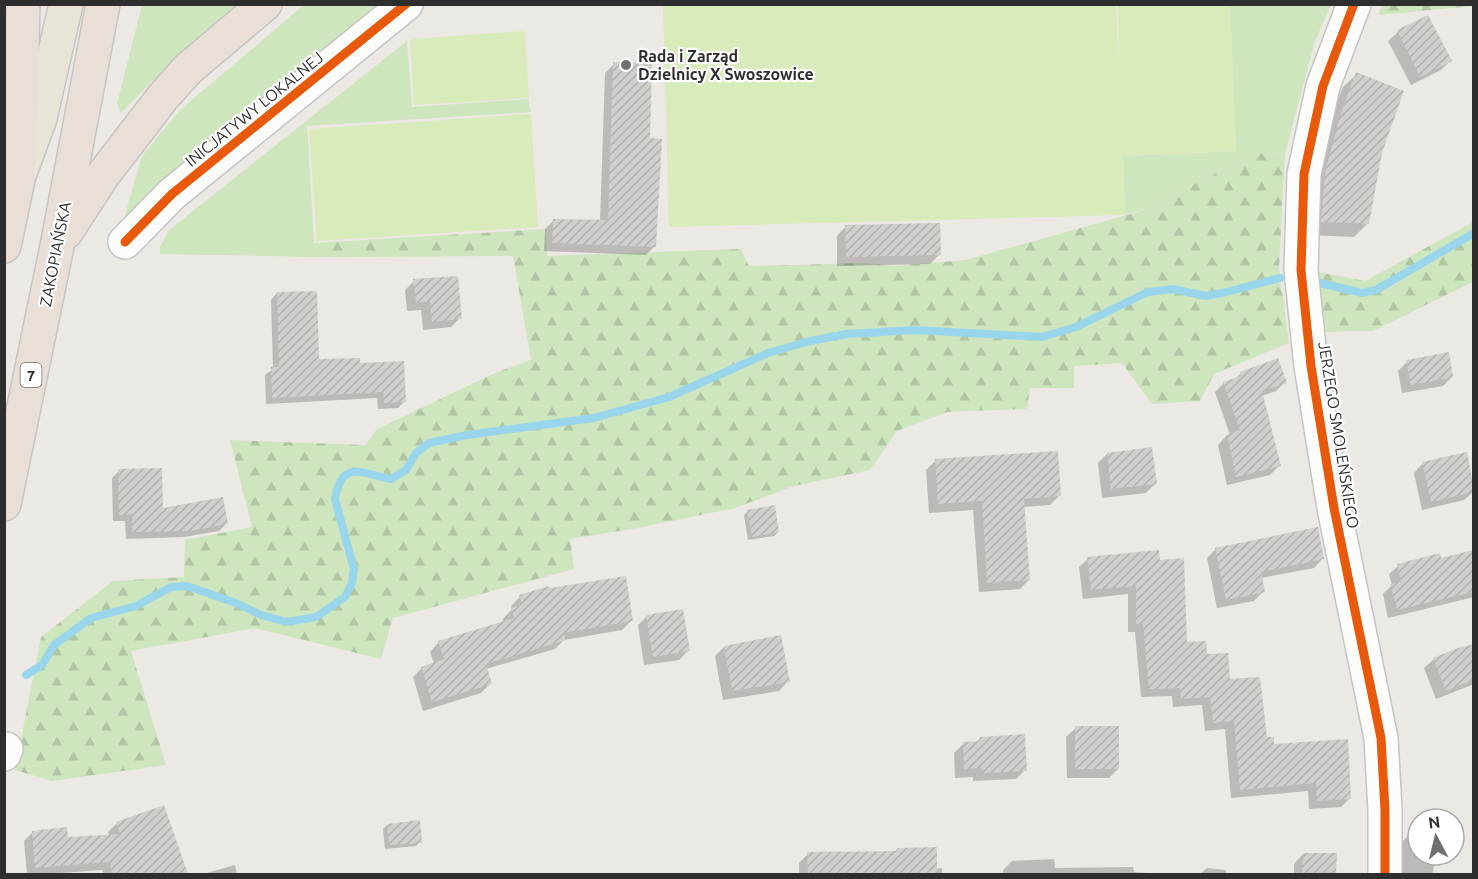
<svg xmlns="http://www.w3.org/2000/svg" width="1478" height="879" font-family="Ubuntu,sans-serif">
	<defs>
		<pattern id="forest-firs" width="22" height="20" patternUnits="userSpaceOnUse" patternTransform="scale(1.5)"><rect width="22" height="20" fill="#cee6be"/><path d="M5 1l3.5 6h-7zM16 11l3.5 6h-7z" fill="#b1c6a4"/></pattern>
		<pattern id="building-hatch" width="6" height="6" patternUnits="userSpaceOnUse" patternTransform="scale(1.5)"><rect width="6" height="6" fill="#d1cecb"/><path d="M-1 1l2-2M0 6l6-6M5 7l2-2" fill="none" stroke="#b4b1af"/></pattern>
	</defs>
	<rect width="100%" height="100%" fill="#ece8e4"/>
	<!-- grass -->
	<g fill="#cee6be">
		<path d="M142,5H240L168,65L121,113L117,104Z"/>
		<path d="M304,5H386L123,222L142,156L180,110Z"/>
		<path d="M1230,5H1331L1315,41L1285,154L1256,153L1145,209L1125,215L1123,156L1236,151Z"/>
		<path d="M407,41L412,107L528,99L531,112L307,126L315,257L160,254V247L169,230Z"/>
	</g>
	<!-- forest -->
	<g fill="url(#forest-firs)">
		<path d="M1383,5L1473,4L1474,6L1378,15Z"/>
		<path d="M1256,153L1285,154L1279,267L1289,343L1214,374L1200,401L1152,404L1122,363L1074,366V388H1030L1027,409L947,412L897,431L870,470L794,486L735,508L632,529L570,539L574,569L393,618L381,659L255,628L131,651L166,765L52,781L15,770L41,637L113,581L184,577L185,540L252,527L230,440L365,445L377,429L495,373L531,360L513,256L315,257L313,243L546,229L547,256L741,249L749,266L864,263L892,266L966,260L1141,211Z"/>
		<path d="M1473,222V282L1373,331L1323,332L1318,272L1365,281Z"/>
	</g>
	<!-- pitch -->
	<g fill="#d9eabb">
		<path d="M663,5H1116L1119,68L1118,5H1230L1236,151L1123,156L1125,215L669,227Z"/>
		<path d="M525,31L529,98L414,105L410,39Z"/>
		<path d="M531,114L538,227L317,241L309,129Z"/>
	</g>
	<!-- shadow -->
	<g fill="#0003">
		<path d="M1427,17L1450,61L1441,70L1411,85L1388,41L1398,32Z"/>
		<path d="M614,64L648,140L655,246L646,255L544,251L545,229L554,220L600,222L605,73Z"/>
		<path d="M1357,74L1381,152L1368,223L1354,237L1308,235L1328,125L1343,87Z"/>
		<path d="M846,226L939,255L930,264L837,266V236Z"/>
		<path d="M414,281L460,318L451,327L423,330L421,310L407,311L405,290Z"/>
		<path d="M277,293L318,361L359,364L405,401L398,408L378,409L377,398L266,404L265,375L273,369L271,300Z"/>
		<path d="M1407,362L1452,377L1443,386L1402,393L1398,371Z"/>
		<path d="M1241,373L1285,382L1276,391L1262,396L1280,465L1270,475L1227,485L1218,445L1227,435H1230L1215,392L1224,383L1234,380Z"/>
		<path d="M1107,454L1155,484L1146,493L1102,498L1098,463Z"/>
		<path d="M1465,454L1474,491L1464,500L1422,510L1414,473L1423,463Z"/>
		<path d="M935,461L1059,496L1050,505L1023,507L1029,580L1020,589L979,592L973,510L929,513L926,470Z"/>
		<path d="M119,471L162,510L226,524L219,531L184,537L126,539L125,521H113L112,478Z"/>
		<path d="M748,511L778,532L774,536L748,540L744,515Z"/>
		<path d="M1216,549L1323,558L1314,568L1261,578L1264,591L1254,601L1217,608L1207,558Z"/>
		<path d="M1474,552V597L1388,618L1383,594L1392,585L1389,574L1398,566L1440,560Z"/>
		<path d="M1088,559L1159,561L1185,643L1206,656L1228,681L1265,738L1273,746L1350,798L1341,807L1309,809L1308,791L1231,798L1225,729L1205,731L1202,705L1173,707L1172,696L1141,697L1135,632H1128V594L1083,599L1079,567Z"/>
		<path d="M520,597L631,621L622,630L564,640L555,649L486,669L491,683L481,693L423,711L413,677L422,668L434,664L430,652L439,642L504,623L503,619L512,609L511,606Z"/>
		<path d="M647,616L688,651L679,660L644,665L638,625Z"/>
		<path d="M1474,645V684L1436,699L1424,668L1434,659Z"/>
		<path d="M724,647L788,681L779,691L723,700L715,656Z"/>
		<path d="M1076,728L1118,769L1109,778H1067L1066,737Z"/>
		<path d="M980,738L1025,770L1016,779L973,781V777L955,778L954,753L963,744L976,743Z"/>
		<path d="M117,823L167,854L108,874H104L102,870L48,874H27L24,841L33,832L66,839L109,836L108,832Z"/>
		<path d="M387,825L420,842L416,846L385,849L383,829Z"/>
		<path d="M1409,835L1418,836V855H1435L1433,874H1397L1400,844Z"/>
		<path d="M897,849L935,869L942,868V874H799V863L808,854L894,853Z"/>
		<path d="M1303,854L1335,855V874H1294V864Z"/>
		<path d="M1054,859L1055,868L1133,867L1134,872L1161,874H1003V870L1012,861Z"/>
		<path d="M235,865L237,874H203Z"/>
		<path d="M1207,868L1226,870V874H1200Z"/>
		<path d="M692,873V874H666Z"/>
	</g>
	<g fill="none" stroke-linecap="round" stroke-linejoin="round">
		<!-- stream -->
		<g stroke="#99d6ec" stroke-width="8">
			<path d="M1316,282L1362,293L1376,290L1474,233"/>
			<path d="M26,675L42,665L54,645L91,618L136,606L171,587L187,586L236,603L261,615L287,622L316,617L345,597L352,583L354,569L335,499C342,458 363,474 391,479L406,470L416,453L429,443L467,435L594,418L669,397L768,353L810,341L847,334L915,330L1042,337L1076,327L1148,292L1173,289L1206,296L1222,293L1280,278"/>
		</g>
	</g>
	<!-- building -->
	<g fill="url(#building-hatch)">
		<path d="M1428,15L1452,61L1420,77L1397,30Z"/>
		<path d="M613,62L652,63L650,138L662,139L656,247L552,243L553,219L608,220Z"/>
		<path d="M1356,72L1404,91L1382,153L1369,224L1321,222L1325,172L1342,110Z"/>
		<path d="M940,223L941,255L846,257L845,225Z"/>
		<path d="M458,276L462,319L432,322L430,301L416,303L413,279Z"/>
		<path d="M317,291L319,359L360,358V363L404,361L406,402L384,403L383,392L272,398L271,367H279L277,292Z"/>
		<path d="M1449,352L1453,377L1411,385L1406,360Z"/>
		<path d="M1278,358L1287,383L1262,391L1281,466L1236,477L1227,434L1240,430L1223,382L1241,376L1240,372Z"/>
		<path d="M1152,447L1157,484L1111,489L1107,453Z"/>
		<path d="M1058,451L1061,496L1024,499L1030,580L987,583L982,501L938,504L935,459Z"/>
		<path d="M1467,452L1473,484V492L1431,502L1422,462Z"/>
		<path d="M162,468L163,508L223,497L228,524L191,531L132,532V514L119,515L118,469Z"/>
		<path d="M775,505L779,532L752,537L747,510Z"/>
		<path d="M1318,527L1324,559L1261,572L1265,592L1226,600L1215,548Z"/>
		<path d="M1159,550L1160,560L1184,558L1187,642L1206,641L1207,654L1228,653L1230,679L1260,677L1267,737H1274V744L1348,739L1351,799L1317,801L1316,783L1240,790L1234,721L1213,723L1210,697L1181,699L1180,688L1149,689L1143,624H1136V586L1091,590L1087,557Z"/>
		<path d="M1473,550V592L1397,610L1390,584L1401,582L1397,564L1440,553L1441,558Z"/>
		<path d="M626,576L633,621L563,633L566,640L486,664L492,684L432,702L421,667L444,659L438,641L514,618L511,608L522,605L519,595L549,586L550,588Z"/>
		<path d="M683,609L690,651L653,657L646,615Z"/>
		<path d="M781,635L790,682L732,691L724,646Z"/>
		<path d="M1473,644V680L1446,691L1433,658L1463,646L1464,647Z"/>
		<rect x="1075" y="726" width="44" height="43"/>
		<path d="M1025,734L1027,771L982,773V768L964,769L963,742L980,741V737Z"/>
		<path d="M164,805L188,874H112L110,862L35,868L32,831L67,827L68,837L120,834L116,822Z"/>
		<path d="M420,820L422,843L389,845L387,824Z"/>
		<path d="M937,847V874H808L807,852L897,851V848Z"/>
		<path d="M1303,853H1337L1336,874H1302Z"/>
	</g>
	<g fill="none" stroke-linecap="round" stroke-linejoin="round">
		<defs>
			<g id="minor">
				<path d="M1354,4L1323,86L1304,174L1301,270L1311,366L1334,508L1381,738L1385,810V874"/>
				<path d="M125,242L172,194L406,4"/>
				<path d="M4,754L6,749"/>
			</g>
			<path id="major" d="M21,170L40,118L66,4"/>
			<g id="highway">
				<path d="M66,232L103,175L163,97L188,69L265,4"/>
				<path d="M4,246L19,175L23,4"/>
				<path d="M4,504L57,246L103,4"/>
			</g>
		</defs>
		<!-- minor casing -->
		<use href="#minor" stroke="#c5c4c5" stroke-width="36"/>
		<!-- major casing -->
		<use href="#major" stroke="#c6c5c4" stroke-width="36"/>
		<!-- highway casing -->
		<use href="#highway" stroke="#c6c5c4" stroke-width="36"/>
		<!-- minor -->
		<use href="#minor" stroke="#fcfcfb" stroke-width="33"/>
		<!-- major -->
		<use href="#major" stroke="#e8e4d6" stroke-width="33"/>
		<!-- highway -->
		<use href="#highway" stroke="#eadfd6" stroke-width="33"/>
		<defs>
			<g id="cycleway">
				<path d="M1354,4L1323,86L1304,174L1301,270L1311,366L1334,508L1381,738L1385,810V874"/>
				<path d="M125,242L172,194L406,4"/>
			</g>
		</defs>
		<!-- cycleway casing -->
		<use href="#cycleway" stroke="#fff" stroke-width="13"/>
		<!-- cycleway -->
		<use href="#cycleway" stroke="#e8590c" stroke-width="9"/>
	</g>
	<!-- markers -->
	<circle fill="#706f6e" stroke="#fff" stroke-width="2" cx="626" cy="65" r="6"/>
	<g text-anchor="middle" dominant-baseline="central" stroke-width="4.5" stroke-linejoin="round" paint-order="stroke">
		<!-- shield labels -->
		<rect fill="#fff" stroke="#6d6d6d" stroke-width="1.5" x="20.5" y="363" width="21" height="24" rx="4.5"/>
		<g font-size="15" font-weight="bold" fill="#2e2e2e">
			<text x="31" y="375">7</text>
		</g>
		<!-- poi labels -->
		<g font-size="16" font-weight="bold" fill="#2e2e2e" stroke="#fff" text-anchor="start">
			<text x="638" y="56">Rada i Zarząd<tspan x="638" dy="18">Dzielnicy X Swoszowice</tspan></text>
		</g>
		<!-- street labels -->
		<g font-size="16" fill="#2e2e2e" stroke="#fff">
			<text transform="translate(254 109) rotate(-39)">INICJATYWY LOKALNEJ</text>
			<text transform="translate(55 254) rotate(-79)">ZAKOPIAŃSKA</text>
			<text transform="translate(1339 435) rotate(81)">JERZEGO SMOLEŃSKIEGO</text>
		</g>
	</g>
	<!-- border -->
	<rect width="1478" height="879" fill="none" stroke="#2e2e2e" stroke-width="12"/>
	<!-- north arrow -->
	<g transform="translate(1436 837) rotate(353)"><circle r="28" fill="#ffffff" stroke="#ababab" stroke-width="1.5"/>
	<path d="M0-4.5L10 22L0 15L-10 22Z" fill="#706f6e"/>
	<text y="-9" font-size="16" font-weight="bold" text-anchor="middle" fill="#2e2e2e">N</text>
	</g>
</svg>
